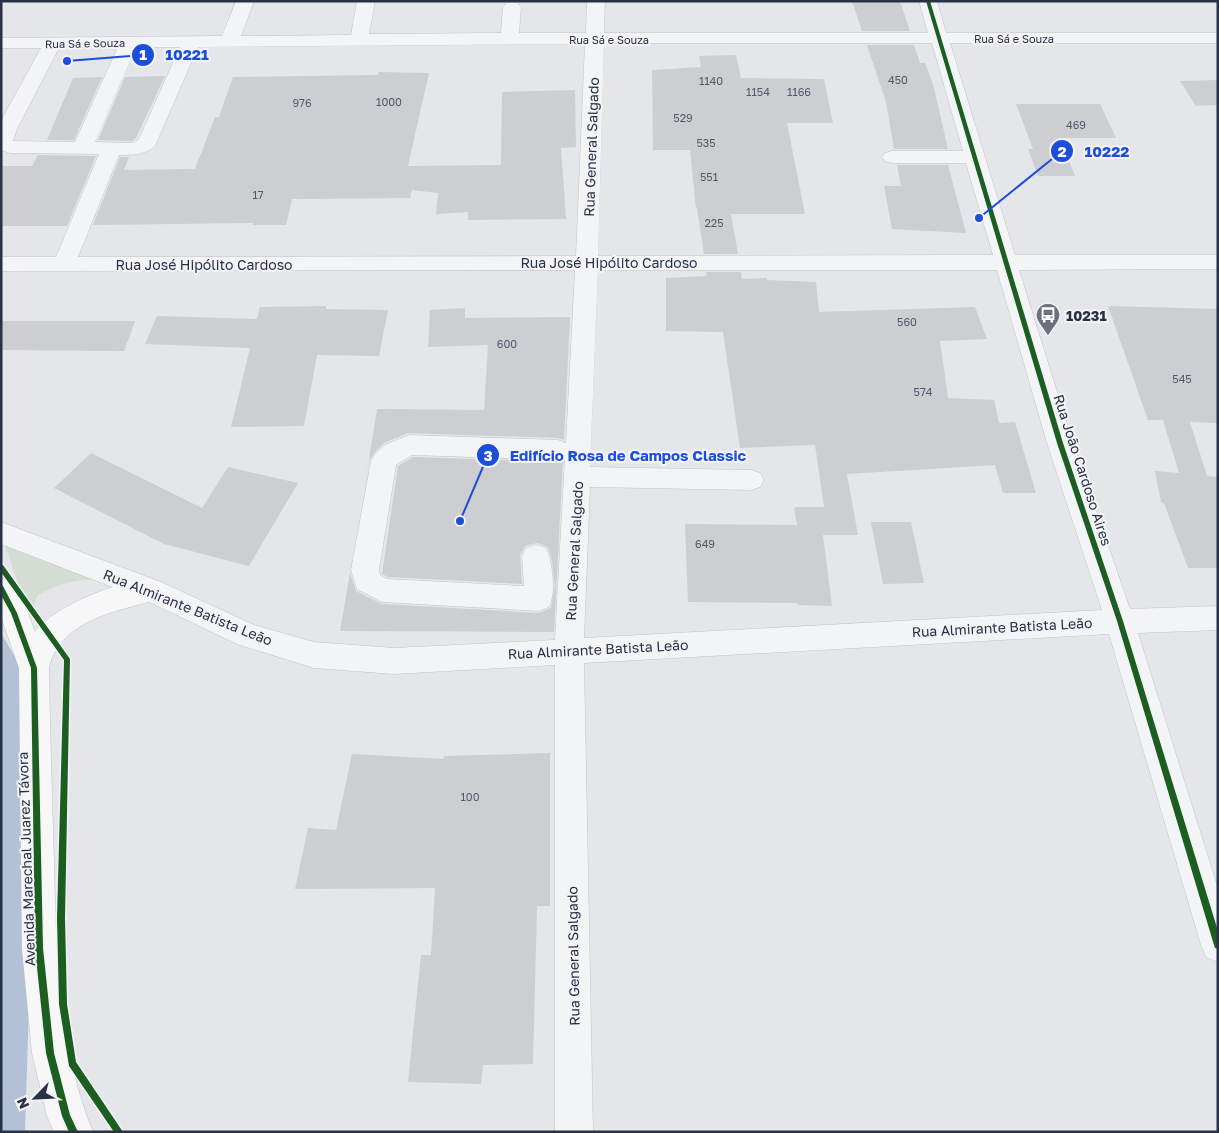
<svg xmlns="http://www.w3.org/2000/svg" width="1219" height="1133" font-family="'Golos Text',sans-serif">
	<rect width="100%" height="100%" fill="#e4e6e9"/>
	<!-- green -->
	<path fill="#d4ddd4" d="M1,533L105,579C74,580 64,581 37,596L30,619Z"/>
	<!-- water -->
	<path fill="#b2c1d5" d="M1,633L22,669L31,939L25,1132H1Z"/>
	<!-- building -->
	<g fill="#ccced2">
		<path d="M852,1H900L910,31H862Z"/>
		<path d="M867,45H914L920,63H925L933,84L948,149H894L886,102Z"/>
		<path d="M736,55L741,78L824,79L833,123H787L805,214H731L738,254H704L697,208H696L690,150H653L652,70L701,67L699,56Z"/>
		<path d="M379,72L429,73L408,166L501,165L502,92L575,90L576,147L561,148L566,219L468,220V212L436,214L438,193L412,190L410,198L292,199L286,225H253V223L93,225L120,157H129L124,170L195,169L215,117H219L233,77L378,75Z"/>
		<path d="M165,76L136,138L132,141L98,140L125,77Z"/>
		<path d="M102,77L74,140H47L73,78Z"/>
		<path d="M1218,80V105L1196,106L1180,81Z"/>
		<path d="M1016,104H1100L1116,138H1060L1075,176H1038L1028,149H1033Z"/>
		<path d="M38,155L96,156L67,226H1V166H32Z"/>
		<path d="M897,165H948L966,233L892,229L884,186H901Z"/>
		<path d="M706,272H741L742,279L767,278V280L816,282L819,312L975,307L987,339L940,341L948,398L994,400L999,423L1015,422L1036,493H1003L995,465L847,474L858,535H823L832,606L797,605V603L688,602L685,524L797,525L794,507H824L815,445L740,448L723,332L666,331V278L707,276Z"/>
		<path d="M326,306V309L388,310L379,356L317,355L304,426L231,427L250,348L145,344L157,316L257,319L260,307Z"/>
		<path d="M1108,306L1218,309V423L1190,422L1207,476L1218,477V568H1188L1164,503L1161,502L1155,471L1179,473L1163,420H1148Z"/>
		<path d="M465,308V318L570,317L564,440L558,438L408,433L384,443L374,453L369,461L365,485L377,409L484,410L488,345L428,347L430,310Z"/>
		<path d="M1,321H135L124,351L1,350Z"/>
		<path d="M91,453L202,508L228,467L298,483L249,566L164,544L54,488Z"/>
		<path d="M413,457L558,462L563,460L554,632L340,631L350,573L356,591L382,604L539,613L551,608L555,586L552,561L548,547L537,543L525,546L520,555L522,584L388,577L382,574L398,466Z"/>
		<path d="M871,522H911L924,583L883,584Z"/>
		<path d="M550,753V906H537L533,1064L483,1065L481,1084L408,1082L421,955H431L435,888L295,889L308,828L336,830L352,754L443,759L444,756Z"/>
	</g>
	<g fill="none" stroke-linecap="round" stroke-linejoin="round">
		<defs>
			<path id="minor" d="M236,1H254L241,36L351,35L357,1H375L369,34L501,33L503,7L506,3L512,2L518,3L521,7L519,33H586L587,1H605L604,33H928L919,1H937L946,33H1218V43H950L1015,255H1218V269L1019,270L1073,443L1130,609L1218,606V630L1138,633L1218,889V962L1206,957L1201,945L1109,634L584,663L593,1132H555V665L394,674L314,668L237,644L141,598L1,544V522L161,582L254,625L314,642L394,648L555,640L565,457L558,460L412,455L396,465L379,570L380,575L387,579L524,586L522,556L526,548L536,545L546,548C553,563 556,593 549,607L539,611L382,602L357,589L351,570L371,461L375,454L385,445L409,435L558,440L566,443L575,270L1,271V257H56L99,154L10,153L1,150V121L41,48H1V38L222,36ZM604,43H932L963,151H892L885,153L882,157L885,161L892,163H966L993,255L598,256ZM585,44L576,256L78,257L119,155C133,155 144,155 155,146L198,47ZM118,47L75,142L13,141L17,129L59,48ZM136,47H180L139,139L133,143L95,142ZM598,270H997L1047,443L1102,610L584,638L590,487L751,490L760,487L764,480L760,473L751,470L590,467Z"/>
			<path id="major" d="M1,577L11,580L28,613L35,632C52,607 133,572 161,582L165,590L161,598C126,610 81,614 58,647C53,653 51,661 49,668C50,733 52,797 54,862C56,953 58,1047 93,1132H54L47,1116L32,1053L22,948L19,668L1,617Z"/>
		</defs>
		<!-- minor casing -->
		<use href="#minor" stroke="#c2c4c7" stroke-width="1"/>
		<!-- major casing -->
		<use href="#major" stroke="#c0c3c7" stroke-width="1"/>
		<!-- minor -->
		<use href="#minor" fill="#f3f4f6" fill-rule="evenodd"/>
		<!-- major -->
		<use href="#major" fill="#f7f7f7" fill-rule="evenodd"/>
		<defs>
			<g id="cycleway">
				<path d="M926,1H930L1063,443L1123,621L1218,931V949L1215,948L1214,945L1117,621L1057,443Z"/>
				<path d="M1,565H3L70,659L65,918L67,1004L76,1062L123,1132H114L69,1066L59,1004L57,918L64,660L1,572Z"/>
				<path d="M1,585L3,586L17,613L37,668L43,948L54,1053L70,1115L78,1132H69L62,1116L46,1053L35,948L31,668L11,613L1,595Z"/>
			</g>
		</defs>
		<!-- cycleway casing -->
		<use href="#cycleway" stroke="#f2f4f8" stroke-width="3"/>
		<!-- cycleway -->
		<use href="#cycleway" fill="#1b5e20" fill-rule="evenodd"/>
	</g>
	<!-- icons -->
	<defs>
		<symbol id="bus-pin" viewBox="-11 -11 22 30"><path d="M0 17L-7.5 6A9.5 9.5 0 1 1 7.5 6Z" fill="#6a707e" stroke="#f2f4f8"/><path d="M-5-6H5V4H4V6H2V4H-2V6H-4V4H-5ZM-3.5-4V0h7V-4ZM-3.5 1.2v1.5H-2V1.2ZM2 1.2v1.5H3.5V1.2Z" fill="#fff"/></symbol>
	</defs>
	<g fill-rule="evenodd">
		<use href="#bus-pin" x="1034" y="301" width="28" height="38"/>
	</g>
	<g text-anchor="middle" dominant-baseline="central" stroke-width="4" stroke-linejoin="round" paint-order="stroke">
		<!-- far-street labels -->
		<g font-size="11" fill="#293144" stroke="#f2f4f8">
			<text x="1014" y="38">Rua Sá e Souza</text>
			<text x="609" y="39">Rua Sá e Souza</text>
			<text transform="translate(85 43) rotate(-1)">Rua Sá e Souza</text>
		</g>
		<!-- number labels -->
		<g font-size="11" fill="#525968">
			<text x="898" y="79">450</text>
			<text x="711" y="80">1140</text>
			<text x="758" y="91">1154</text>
			<text x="799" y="91">1166</text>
			<text x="389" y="101">1000</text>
			<text x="302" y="102">976</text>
			<text x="683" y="117">529</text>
			<text x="1076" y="124">469</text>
			<text x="706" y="142">535</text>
			<text x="709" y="176">551</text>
			<text x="258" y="194">17</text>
			<text x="714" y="222">225</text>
			<text x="907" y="321">560</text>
			<text x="507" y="343">600</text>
			<text x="1182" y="378">545</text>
			<text x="923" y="391">574</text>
			<text x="705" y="543">649</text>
			<text x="470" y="796">100</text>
		</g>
		<!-- street labels -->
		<g font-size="14" fill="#293144" stroke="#f2f4f8">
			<text transform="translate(591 147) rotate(-88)">Rua General Salgado</text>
			<text x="609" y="262">Rua José Hipólito Cardoso</text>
			<text x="204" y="264">Rua José Hipólito Cardoso</text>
			<text transform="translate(1083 470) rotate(72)">Rua João Cardoso Aires</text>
			<text transform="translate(574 551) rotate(-87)">Rua General Salgado</text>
			<text transform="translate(188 607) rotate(22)">Rua Almirante Batista Leão</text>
			<text transform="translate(1002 627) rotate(-3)">Rua Almirante Batista Leão</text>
			<text transform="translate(598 649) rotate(-3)">Rua Almirante Batista Leão</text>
			<text transform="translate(26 859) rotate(-92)">Avenida Marechal Juarez Távora</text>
			<text transform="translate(573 956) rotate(-91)">Rua General Salgado</text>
		</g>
		<!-- poi labels -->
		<g font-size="14" font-weight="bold" fill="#293144" stroke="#f2f4f8" text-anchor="start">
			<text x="1066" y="315">10231</text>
		</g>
	</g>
	<!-- callouts -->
	<path fill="none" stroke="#1d4ed8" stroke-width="2" d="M67 61L143 55M979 218L1062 151M460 521L488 455"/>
	<g fill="#1d4ed8" stroke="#f2f4f8" stroke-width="2">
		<circle cx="67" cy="61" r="5"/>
		<circle cx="979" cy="218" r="5"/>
		<circle cx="460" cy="521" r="5"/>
		<circle cx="143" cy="55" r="12"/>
		<circle cx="1062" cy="151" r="12"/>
		<circle cx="488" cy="455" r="12"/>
	</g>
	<g font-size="15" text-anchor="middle" font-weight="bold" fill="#fff">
		<text x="143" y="60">1</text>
		<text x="1062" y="157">2</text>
		<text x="488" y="461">3</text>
	</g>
	<g font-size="15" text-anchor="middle" font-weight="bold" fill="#1d4ed8" stroke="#f2f4f8" stroke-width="4" stroke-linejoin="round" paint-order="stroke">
		<text x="187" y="60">10221</text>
		<text x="1107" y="157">10222</text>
		<text x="628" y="461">Edifício Rosa de Campos Classic</text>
	</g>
	<!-- border -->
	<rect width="1219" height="1133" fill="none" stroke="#293144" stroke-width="5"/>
	<!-- north arrow -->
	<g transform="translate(35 1098) rotate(246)" stroke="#f2f4f8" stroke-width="4" paint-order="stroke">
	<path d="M0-4L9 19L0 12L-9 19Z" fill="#293144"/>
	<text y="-8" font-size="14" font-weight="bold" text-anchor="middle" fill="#293144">N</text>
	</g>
</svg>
